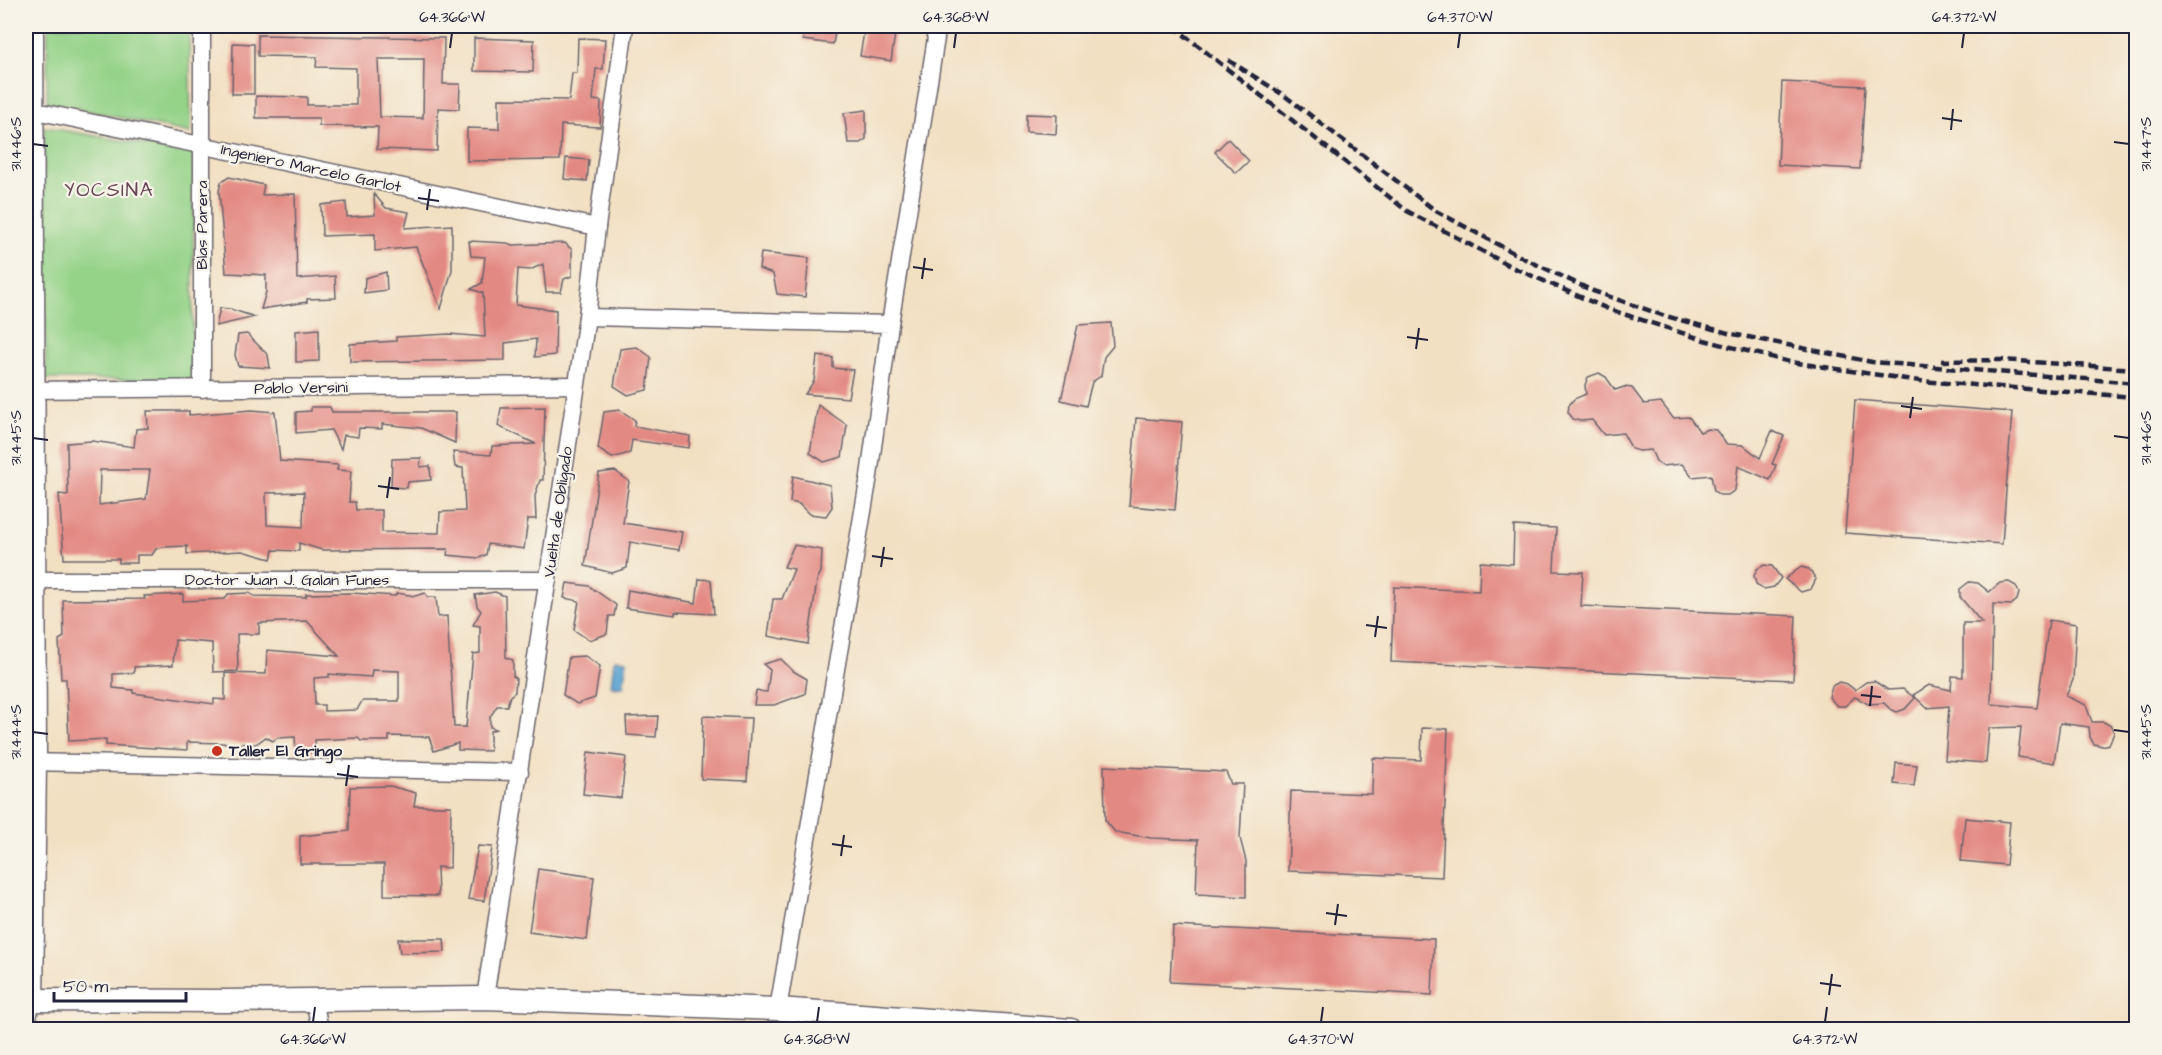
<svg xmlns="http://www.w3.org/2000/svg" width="2162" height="1055" font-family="'Architects Daughter',sans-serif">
	<rect width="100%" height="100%" fill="#f7f3e8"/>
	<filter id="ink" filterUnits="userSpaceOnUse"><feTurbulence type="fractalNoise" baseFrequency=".0167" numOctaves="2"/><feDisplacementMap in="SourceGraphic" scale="12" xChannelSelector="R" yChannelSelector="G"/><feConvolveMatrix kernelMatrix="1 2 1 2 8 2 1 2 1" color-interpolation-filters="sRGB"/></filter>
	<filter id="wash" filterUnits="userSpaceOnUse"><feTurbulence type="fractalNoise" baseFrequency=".008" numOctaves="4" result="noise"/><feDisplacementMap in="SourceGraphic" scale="24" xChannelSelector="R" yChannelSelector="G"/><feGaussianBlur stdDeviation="1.35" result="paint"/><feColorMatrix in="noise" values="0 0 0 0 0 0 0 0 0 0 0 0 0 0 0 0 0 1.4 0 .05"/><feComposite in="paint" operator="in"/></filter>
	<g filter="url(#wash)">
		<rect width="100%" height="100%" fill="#f2e0c3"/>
		<!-- green -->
		<g fill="#95d389" stroke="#5c7a62" stroke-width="1.5">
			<path d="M48,26H189L191,133L47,102Z"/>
			<path d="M44,127L194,153L192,380L46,379Z"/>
		</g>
		<!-- water -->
		<path fill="#59a1d0" stroke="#3e6286" stroke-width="1.5" d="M614,659L627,660L623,687L611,686Z"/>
		<g id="blocks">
			<!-- building -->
			<g fill="#e38983" fill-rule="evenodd">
				<path d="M805,26H836L833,44L803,40Z"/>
				<path d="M865,26L896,27L891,61L860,56Z"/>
				<path d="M258,35L444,38L443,84H460L459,109L438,108L437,151L377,149L378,127L319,126V118H256V96L307,97V105H356V68L316,67L317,57L258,56ZM378,59H424L423,118L380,117Z"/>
				<path d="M474,38L534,40L533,72L474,71Z"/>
				<path d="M578,38L605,39L603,69H596L593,100L601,101L600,127L561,125L560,160L467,161V128L499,129V99L569,100L572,73H577Z"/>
				<path d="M233,43L254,44V94H232Z"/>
				<path d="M1782,82L1865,86L1860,169L1778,165Z"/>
				<path d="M866,110V139L860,143H848L844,113Z"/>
				<path d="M1026,114L1057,115L1056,134L1026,132Z"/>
				<path d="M1228,139L1249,161L1236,173L1215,152Z"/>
				<path d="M566,158L589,160L587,181L564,179Z"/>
				<path d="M229,177L264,185L262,195L295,194L297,279L335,276L336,298L307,299V302L261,309L266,292V275L226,273L219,191L221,182Z"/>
				<path d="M374,194L386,208L409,212L405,228L452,225V270L441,309L416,247L375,251V234L322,236L321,205L346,202L347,217L375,215Z"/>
				<path d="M469,241L507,243L512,245L565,243L572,250V276L564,279L561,292H546L543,264L530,270L518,269L516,305L556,310L555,355L535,357L536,339L505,343V360L350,362V344L396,341V337L449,334L485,337L483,293L471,289L482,283L485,257L471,256Z"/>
				<path d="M761,253L809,258L805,297L777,294L773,274L759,269Z"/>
				<path d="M386,272L387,290L364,293L365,278Z"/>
				<path d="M220,308L230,309L255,317L216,326Z"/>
				<path d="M1111,323L1113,346L1104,357L1101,376L1092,382L1086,406L1061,400L1078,325Z"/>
				<path d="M319,329V361L296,362V331Z"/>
				<path d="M247,334L268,355L270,368L238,366L235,355L238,335Z"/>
				<path d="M637,347L651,357L647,390L628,395L614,386L620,349Z"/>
				<path d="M817,356L833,358V368L853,370L848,398L805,394L814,381Z"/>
				<path d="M1599,373L1606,377L1615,390L1624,387L1632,388L1644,404L1661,402L1673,418L1689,417L1700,432L1708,429L1716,430L1726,444L1743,445L1760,458L1772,431L1784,436L1772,464L1776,465L1770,480L1738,466L1735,490L1728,495H1720L1714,491L1711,475L1692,477L1682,464L1662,466L1656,461L1651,450L1639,451L1632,449L1623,433L1604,435L1592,420L1580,421L1573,419L1568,412L1569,405L1574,399L1586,394L1585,385L1588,377Z"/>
				<path d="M1855,400L2012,412L2002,544L1845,533Z"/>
				<path d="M818,405L847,425L842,457L824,462L810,453Z"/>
				<path d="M311,407H330L332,412H456L455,443L421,428L382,424V429L359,428L358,437L344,435L341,449L331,430L296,433V412L311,411Z"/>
				<path d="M545,407L543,480H540L535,496L536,519H528L524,549L488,544L486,555L479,558L447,555L448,549L322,550L299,543V551L273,550L271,559L242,551L187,554V546L163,547L156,549L152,555H137V563H119V559H64L59,494L68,495L67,443L92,441L134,447L136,429L148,428L147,411H189V415L252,410L275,412L280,461L338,465L337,470L351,471L349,502H355L356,510H382V532L439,533L440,512L465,511L463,468L455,467L453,452L491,455L492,446L536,444L498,426L501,408ZM100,470H150L146,499L99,505ZM304,492L303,527L267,525L266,493Z"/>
				<path d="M620,410L635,420L634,426L690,436L689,448L632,440L630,453L612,458L598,449L604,412Z"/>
				<path d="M1136,418L1182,422L1175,510L1129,506Z"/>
				<path d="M421,458L420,467L430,466L431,480L408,482L407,488L391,487L392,459Z"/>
				<path d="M615,471L629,481L623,523L682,532L679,550L630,542L627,568L612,573L585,566L599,473Z"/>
				<path d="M793,476L830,485L832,507L826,516L809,514L799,504L790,502Z"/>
				<path d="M1514,526L1556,528L1554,571L1583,572L1581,606L1796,616L1793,680L1391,662L1394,587L1479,591L1480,562L1513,564Z"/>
				<path d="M794,545L822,550L821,572L817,580L808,644L768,636L773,599H782L794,569L784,567Z"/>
				<path d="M1764,565L1772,566L1781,578L1774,587L1764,589L1756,584L1754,576L1757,569Z"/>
				<path d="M1801,567L1809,569L1816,579L1811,589L1801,592L1785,579Z"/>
				<path d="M699,579L711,580L714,614L675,612V615L626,608L628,590L696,603Z"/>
				<path d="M1969,582L1978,583L1989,592L2000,583L2009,582L2016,586L2019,593L2017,600L2011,605L1993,604L1991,704L2037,708L2049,620L2076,624L2073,680L2066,696L2086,705L2092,722H2104L2111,726L2114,733L2109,744L2102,746L2094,744L2090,737L2089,727L2060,723L2054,763L2018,757L2021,727L1989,728L1986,763L1945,760L1949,706L1927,708L1913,695L1929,685L1951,690L1952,676L1963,677V623H1982L1960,597V589Z"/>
				<path d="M567,583L589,586L616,605L614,616H609L607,634L589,640L574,630L579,601L564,598Z"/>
				<path d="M495,592L505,596L506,658L513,660V676L516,678L515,692L510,696L507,706H497L490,717V727L496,729L490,731V751L458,750V743L434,751L429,737L389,736V741H361L358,738L315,740V752L296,753L295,737L277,738L273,741L266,737L256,744L187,742V750L106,745V739L69,741L66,679H61L59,640L64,637L63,600L145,599L144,596L183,594V601L225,599L228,594L249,593L254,596L306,597V594L352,593L395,596L397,593L415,596L425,593L428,597H436L438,617L447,616L454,727H466L473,654L480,653V626L473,625L481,611L477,606L475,595ZM307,621L339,656L267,650L266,674L225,673V700L214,699V704L133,693V690L113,688V674L134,673V667L173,665L175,640L212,643L213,672L238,671L237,634H259V623ZM372,670L399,671V701H362L357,710L324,711V705H315L314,678L329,677V674L371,677Z"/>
				<path d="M585,656L600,666L595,698L577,704L563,695L569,657Z"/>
				<path d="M781,659L793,671L807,679L805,694L774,705H754L756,691L767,692L770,670L763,664Z"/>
				<path d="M1874,681L1888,690L1903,689L1915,698L1905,709L1897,712L1890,709L1884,703L1868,704L1855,697L1845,706H1837L1829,697L1832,686L1839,682L1847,684L1855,690L1866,682Z"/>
				<path d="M658,716L656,737L627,735L626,717Z"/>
				<path d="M703,716L751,718L747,781L701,779Z"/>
				<path d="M1422,728L1448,729L1442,877L1288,871L1291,791L1372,794L1373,758L1421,760Z"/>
				<path d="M588,752L626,757L621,798L583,794Z"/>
				<path d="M1896,763L1917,765L1914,786L1894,784Z"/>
				<path d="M1104,766L1226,772L1231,784H1243L1240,838L1246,861V897L1196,894L1198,840L1151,838L1115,832L1105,820Z"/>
				<path d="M390,786L416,793L414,806H451L450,868L437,867L438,896L384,895V864H300V836L349,831L350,787Z"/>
				<path d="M1965,818L2010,822L2006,865L1961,861Z"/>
				<path d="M478,846L492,847L484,901L468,899Z"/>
				<path d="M538,869L594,877L587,940L529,932Z"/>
				<path d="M1173,926L1434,939L1432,995L1170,982Z"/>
				<path d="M398,939H444L445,952L400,953Z"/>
			</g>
		</g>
	</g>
	<g filter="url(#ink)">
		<use href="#blocks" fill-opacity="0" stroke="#6b646b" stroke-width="1.5"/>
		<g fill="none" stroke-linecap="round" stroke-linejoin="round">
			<defs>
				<g id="minor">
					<path d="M202,26V389"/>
					<path d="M26,109L597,227"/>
					<path d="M587,317L890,324L869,476L778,1009"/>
					<path d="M890,324L936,38L932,26"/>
					<path d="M26,390L576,385"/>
					<path d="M26,580H548"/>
					<path d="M26,762L520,772"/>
					<path d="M485,998L587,317L597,227L625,26"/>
					<path d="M314,999L320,1030"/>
					<path d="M26,1027L32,1000"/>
				</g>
				<g id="secondary">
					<path d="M32,26L35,762L32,1000"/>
					<path d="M26,1000L226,1001L485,998L778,1009L1071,1030"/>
				</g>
			</defs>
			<!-- minor casing -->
			<use href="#minor" stroke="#6b646b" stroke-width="19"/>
			<!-- secondary casing -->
			<use href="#secondary" stroke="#6b646b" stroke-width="25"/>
			<!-- minor -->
			<use href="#minor" stroke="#fff" stroke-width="16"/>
			<!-- secondary -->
			<use href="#secondary" stroke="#fff" stroke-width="22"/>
			<!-- rail -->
			<g stroke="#22223b" stroke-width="4.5" stroke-dasharray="9 4.5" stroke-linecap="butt">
				<path d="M1173,26L1407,211L1512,267L1608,309L1704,340L1790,362L1920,381L2136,397"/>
				<path d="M1228,60L1285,96L1436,211L1523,258L1593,291L1662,315L1728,333L1872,362L2136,383"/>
				<path d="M1941,361L2002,360L2136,369"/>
			</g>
		</g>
	</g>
	<!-- ticks -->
	<path fill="none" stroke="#22223b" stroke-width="2" d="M450,48L452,33M954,48L956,33M1458,48L1460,33M1962,48L1964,33M1942,118L1962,121M1951,130L1953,109M2114,142L2129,144M33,144L48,146M418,198L439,201M427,210L430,189M913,267L933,270M922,279L925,258M1407,337L1428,340M1416,349L1419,328M1901,406L1922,409M1910,418L1913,397M2114,436L2129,438M33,438L48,440M378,486L399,489M387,498L390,477M872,556L893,559M881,567L884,547M1366,625L1387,628M1375,637L1378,616M1861,695L1881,697M1870,706L1872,686M2114,730L2129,732M33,732L48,734M337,774L358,777M346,786L349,765M832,844L852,847M841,856L844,835M1326,913L1347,916M1335,925L1338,904M1820,983L1841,986M1829,995L1832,974M313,1022L315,1007M817,1022L819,1007M1321,1022L1323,1007M1825,1022L1827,1007"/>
	<!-- markers -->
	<circle fill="#c8321e" stroke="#f7f3e8" stroke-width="2" cx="217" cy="751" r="6"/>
	<g text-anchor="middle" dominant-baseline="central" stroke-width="4.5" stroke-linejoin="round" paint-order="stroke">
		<!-- street labels -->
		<g font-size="16" fill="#22223b" stroke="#f7f3e8">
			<text transform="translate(311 168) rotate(12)">Ingeniero Marcelo Garlot</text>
			<text transform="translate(202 225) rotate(-90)">Blas Parera</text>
			<text transform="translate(301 388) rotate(-1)">Pablo Versini</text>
			<text transform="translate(558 512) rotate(-82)">Vuelta de Obligado</text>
			<text x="287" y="580">Doctor Juan J. Galan Funes</text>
		</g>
		<!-- poi labels -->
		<g font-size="16" font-weight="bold" fill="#22223b" stroke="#f7f3e8" text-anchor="start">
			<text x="229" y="751">Taller El Gringo</text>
		</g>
		<!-- quarter labels -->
		<g font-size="20" letter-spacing="1.5" fill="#664654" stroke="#f7f3e8">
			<text x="109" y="190">YOCSINA</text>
		</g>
	</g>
	<!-- margin -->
	<rect width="2162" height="1055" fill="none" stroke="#f7f3e8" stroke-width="66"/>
	<!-- scale -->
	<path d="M54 992v9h132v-9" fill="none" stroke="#22223b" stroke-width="3"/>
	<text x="63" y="992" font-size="18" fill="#22223b" stroke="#f7f3e8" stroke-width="4.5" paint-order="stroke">50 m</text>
	<rect x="33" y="33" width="2096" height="989" fill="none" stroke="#22223b" stroke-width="2"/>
	<g font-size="15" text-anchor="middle" fill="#22223b">
		<text x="452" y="22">64.366°W</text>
		<text x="956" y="22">64.368°W</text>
		<text x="1460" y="22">64.370°W</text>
		<text x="1964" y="22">64.372°W</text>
		<text transform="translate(16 144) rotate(-90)" y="5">31.446°S</text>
		<text transform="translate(2146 144) rotate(-90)" y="5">31.447°S</text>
		<text transform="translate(16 438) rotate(-90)" y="5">31.445°S</text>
		<text transform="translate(2146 438) rotate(-90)" y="5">31.446°S</text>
		<text transform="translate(16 732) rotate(-90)" y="5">31.444°S</text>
		<text transform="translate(2146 732) rotate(-90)" y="5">31.445°S</text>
		<text x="313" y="1044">64.366°W</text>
		<text x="817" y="1044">64.368°W</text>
		<text x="1321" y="1044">64.370°W</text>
		<text x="1825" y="1044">64.372°W</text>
	</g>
</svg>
